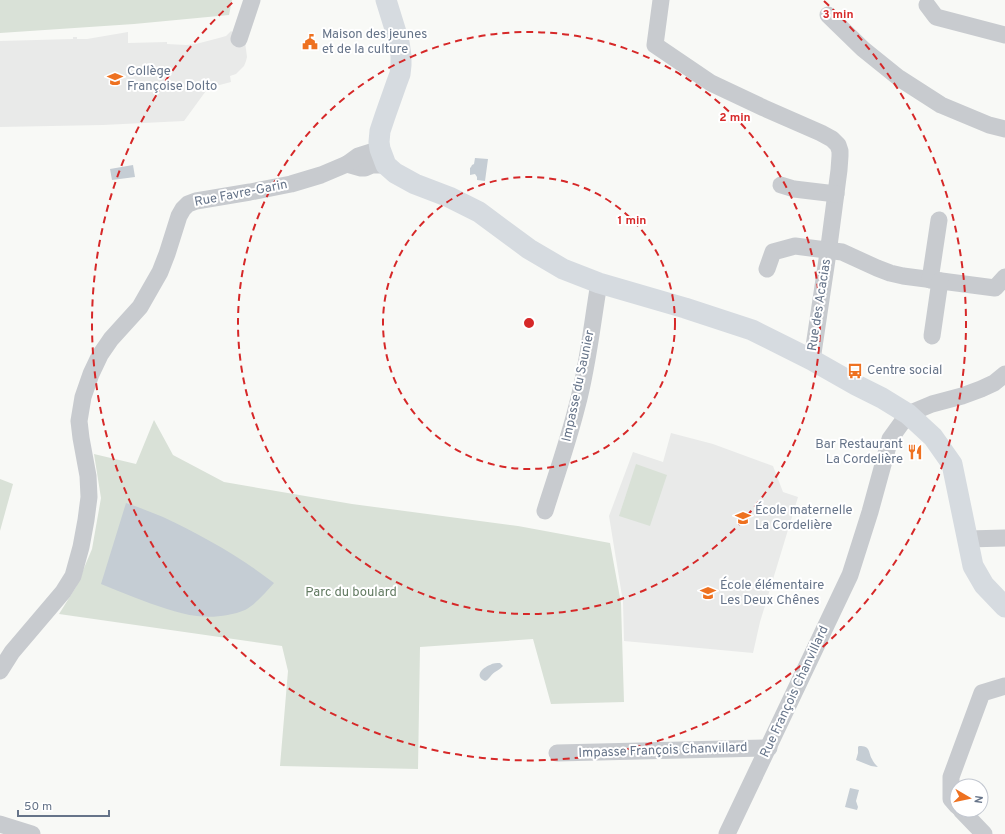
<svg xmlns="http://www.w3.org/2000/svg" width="1005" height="834" font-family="Overpass,sans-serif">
	<rect width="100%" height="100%" fill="#f8f9f6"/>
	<!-- built -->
	<g fill="#e9eae9">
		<path d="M231,31L245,42L247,57L246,61L244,66L236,74L230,76L231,82L208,88L184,121L103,125L0,127V41L73,39V37H77V39H87L128,32V43L167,42V44L186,45L196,44L219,38L226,36Z"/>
		<path d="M671,433L713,444L773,466L783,492L798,497L760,622L753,653L624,641L623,602L609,516L633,452L663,462Z"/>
	</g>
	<!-- green -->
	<g fill="#d9e1d7">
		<path d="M0,0H232L229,15L134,24L0,33Z"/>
		<path d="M154,420L173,455L224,482L352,504L518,526L610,543L621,603L624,702L551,704L533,639L420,647L418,769L280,766L288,671L282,646L59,614L76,587L92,549L101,498L94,454L136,464Z"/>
		<path d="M636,464L667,475L650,526L619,516Z"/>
		<path d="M0,479L13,484L0,531Z"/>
	</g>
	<!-- water -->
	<g fill="#c5cdd4">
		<path d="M475,158L488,159L485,181L477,180V177L475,174L470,175V168L471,167L472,165L474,164Z"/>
		<path d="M133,165L135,177L112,180L110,169Z"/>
		<path d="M126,503C138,507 151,512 163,517C202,535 240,557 274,583C266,592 255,605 245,610C231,616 212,618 197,616C187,615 177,612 167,609C145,602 123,593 101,584Z"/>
		<path d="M500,663L503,666C500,669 498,670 495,672C490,675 490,679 485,681C474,676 482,668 490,665C493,663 497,663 500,663Z"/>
		<path d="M859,746C871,746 868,752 872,759C873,762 876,765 878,767L871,766L856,760L858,753V747Z"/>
		<path d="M850,788L859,790L856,801L858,807L857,810L845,807Z"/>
	</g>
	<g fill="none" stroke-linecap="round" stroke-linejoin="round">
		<!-- minor -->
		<g stroke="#c8cbcf" stroke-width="17">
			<path d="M661,0L655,45L711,83L764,108L821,133L832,139L838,145L840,151V156L839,170L829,246L812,360"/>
			<path d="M927,5L936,17L1005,35"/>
			<path d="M828,15L863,49L899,78L941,105L989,125L1005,129"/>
			<path d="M239,39L252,0"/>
			<path d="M347,164L361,168H365L372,165H386"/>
			<path d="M781,185L794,189L836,194"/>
			<path d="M767,269L773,252L795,246L842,252L877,268L890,273L903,276L995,288L1005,277"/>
			<path d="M930,280L939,220"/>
			<path d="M932,336L940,281"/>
			<path d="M545,511C556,476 568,442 577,406C588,366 592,324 599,283"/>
			<path d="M968,539L1005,538"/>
			<path d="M0,671L12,652L63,592L73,576L81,547L86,520L89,497L88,476L81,438L79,421L83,397L91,374L100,355L111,339L140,307L160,272L167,254L179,216L183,209L188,204L196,201L250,192L291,184L321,175L347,164L358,156L380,149"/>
			<path d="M557,753L769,748"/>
			<path d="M957,806L951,799V777L982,693L1005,686"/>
			<path d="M961,810L984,834"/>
			<path d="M0,824L32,834"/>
			<path d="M727,834L850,575L870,512L890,439L908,414L932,404L962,396L981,389L994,383L1005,374"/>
		</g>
		<!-- major -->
		<path stroke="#d6dbe0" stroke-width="21" d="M386,0L399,42L401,56V65L400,74L397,82L385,116L380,131L379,142L380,149L386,165L395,173L415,184L449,197L479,212L529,249L563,269L599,283L685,308L752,330L812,360L856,385L882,398L908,414L933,437L952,464L973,566L984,585L1005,607"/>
	</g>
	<!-- distance rings -->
	<g fill="none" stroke="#d62828" stroke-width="2" stroke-dasharray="7 5">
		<circle cx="529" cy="323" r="146"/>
		<circle cx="529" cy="323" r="291"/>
		<path d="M824 1A437 437 0 1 1 234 1"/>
	</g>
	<!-- icons -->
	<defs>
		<symbol id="civic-bare" viewBox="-9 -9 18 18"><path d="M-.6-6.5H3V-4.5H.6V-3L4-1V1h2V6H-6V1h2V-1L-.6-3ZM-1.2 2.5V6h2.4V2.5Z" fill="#ee7120" stroke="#fff" stroke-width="2.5" paint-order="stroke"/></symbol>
		<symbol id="school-bare" viewBox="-9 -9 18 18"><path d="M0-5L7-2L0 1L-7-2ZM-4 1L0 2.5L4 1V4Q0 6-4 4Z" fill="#ee7120" stroke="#fff" stroke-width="2.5" paint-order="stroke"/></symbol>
		<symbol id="bus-bare" viewBox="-9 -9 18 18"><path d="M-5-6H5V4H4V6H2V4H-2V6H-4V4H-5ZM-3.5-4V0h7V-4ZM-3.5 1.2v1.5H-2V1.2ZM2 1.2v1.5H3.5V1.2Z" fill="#ee7120" stroke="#fff" stroke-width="2.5" paint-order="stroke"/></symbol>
		<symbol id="restaurant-bare" viewBox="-9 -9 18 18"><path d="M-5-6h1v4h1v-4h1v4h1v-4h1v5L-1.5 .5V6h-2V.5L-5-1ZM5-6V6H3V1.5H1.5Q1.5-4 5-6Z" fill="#ee7120" stroke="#fff" stroke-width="2.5" paint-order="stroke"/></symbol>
	</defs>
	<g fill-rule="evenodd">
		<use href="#civic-bare" x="299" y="31" width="22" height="22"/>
		<use href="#school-bare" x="104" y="68" width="22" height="22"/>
		<use href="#bus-bare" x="844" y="360" width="22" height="22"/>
		<use href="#restaurant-bare" x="904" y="441" width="22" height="22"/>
		<use href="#school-bare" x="732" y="507" width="22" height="22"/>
		<use href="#school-bare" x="697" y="582" width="22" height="22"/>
	</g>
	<g text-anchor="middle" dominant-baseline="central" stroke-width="4" stroke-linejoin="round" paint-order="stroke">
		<!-- poi labels -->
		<g font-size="13" fill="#667489" stroke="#fff" text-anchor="start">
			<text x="322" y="35">Maison des jeunes<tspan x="322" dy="15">et de la culture</tspan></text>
			<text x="127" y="72">Collège<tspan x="127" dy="15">Françoise Dolto</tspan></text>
			<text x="867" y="371">Centre social</text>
			<text x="903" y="445" text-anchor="end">Bar Restaurant<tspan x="903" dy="15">La Cordelière</tspan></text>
			<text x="755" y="511">École maternelle<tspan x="755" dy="15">La Cordelière</tspan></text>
			<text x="720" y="586">École élémentaire<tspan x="720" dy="15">Les Deux Chênes</tspan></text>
		</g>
		<!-- street labels -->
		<g font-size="13" fill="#667489" stroke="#fff">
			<text transform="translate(241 194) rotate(-11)">Rue Favre-Garin</text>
			<text transform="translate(820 305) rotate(-81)">Rue des Acacias</text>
			<text transform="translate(579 386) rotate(-78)">Impasse du Saunier</text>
			<text transform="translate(795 692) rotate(-65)">Rue François Chanvillard</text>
			<text transform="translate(663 751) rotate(-2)">Impasse François Chanvillard</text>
		</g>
		<!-- park labels -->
		<g font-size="13" fill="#627a61" stroke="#fff">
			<text x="351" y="593">Parc du boulard</text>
		</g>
	</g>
	<circle cx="529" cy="323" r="6" fill="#d62828" stroke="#fff" stroke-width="2"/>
	<g font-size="12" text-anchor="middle" font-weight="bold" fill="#d62828" stroke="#fff" stroke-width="4" stroke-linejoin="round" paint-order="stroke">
		<text x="838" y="18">3 min</text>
		<text x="735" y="121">2 min</text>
		<text x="632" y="224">1 min</text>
	</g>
	<!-- north arrow -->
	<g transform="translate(969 798) rotate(99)"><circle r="19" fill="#ffffff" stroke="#c2c7d0"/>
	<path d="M0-3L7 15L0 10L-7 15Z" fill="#ee7120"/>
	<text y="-6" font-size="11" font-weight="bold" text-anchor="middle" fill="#667489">N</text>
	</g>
	<!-- scale -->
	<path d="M18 810v6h91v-6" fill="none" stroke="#667489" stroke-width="2"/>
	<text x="24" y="810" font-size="12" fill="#667489" stroke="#ffffff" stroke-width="3" paint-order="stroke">50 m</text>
</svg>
